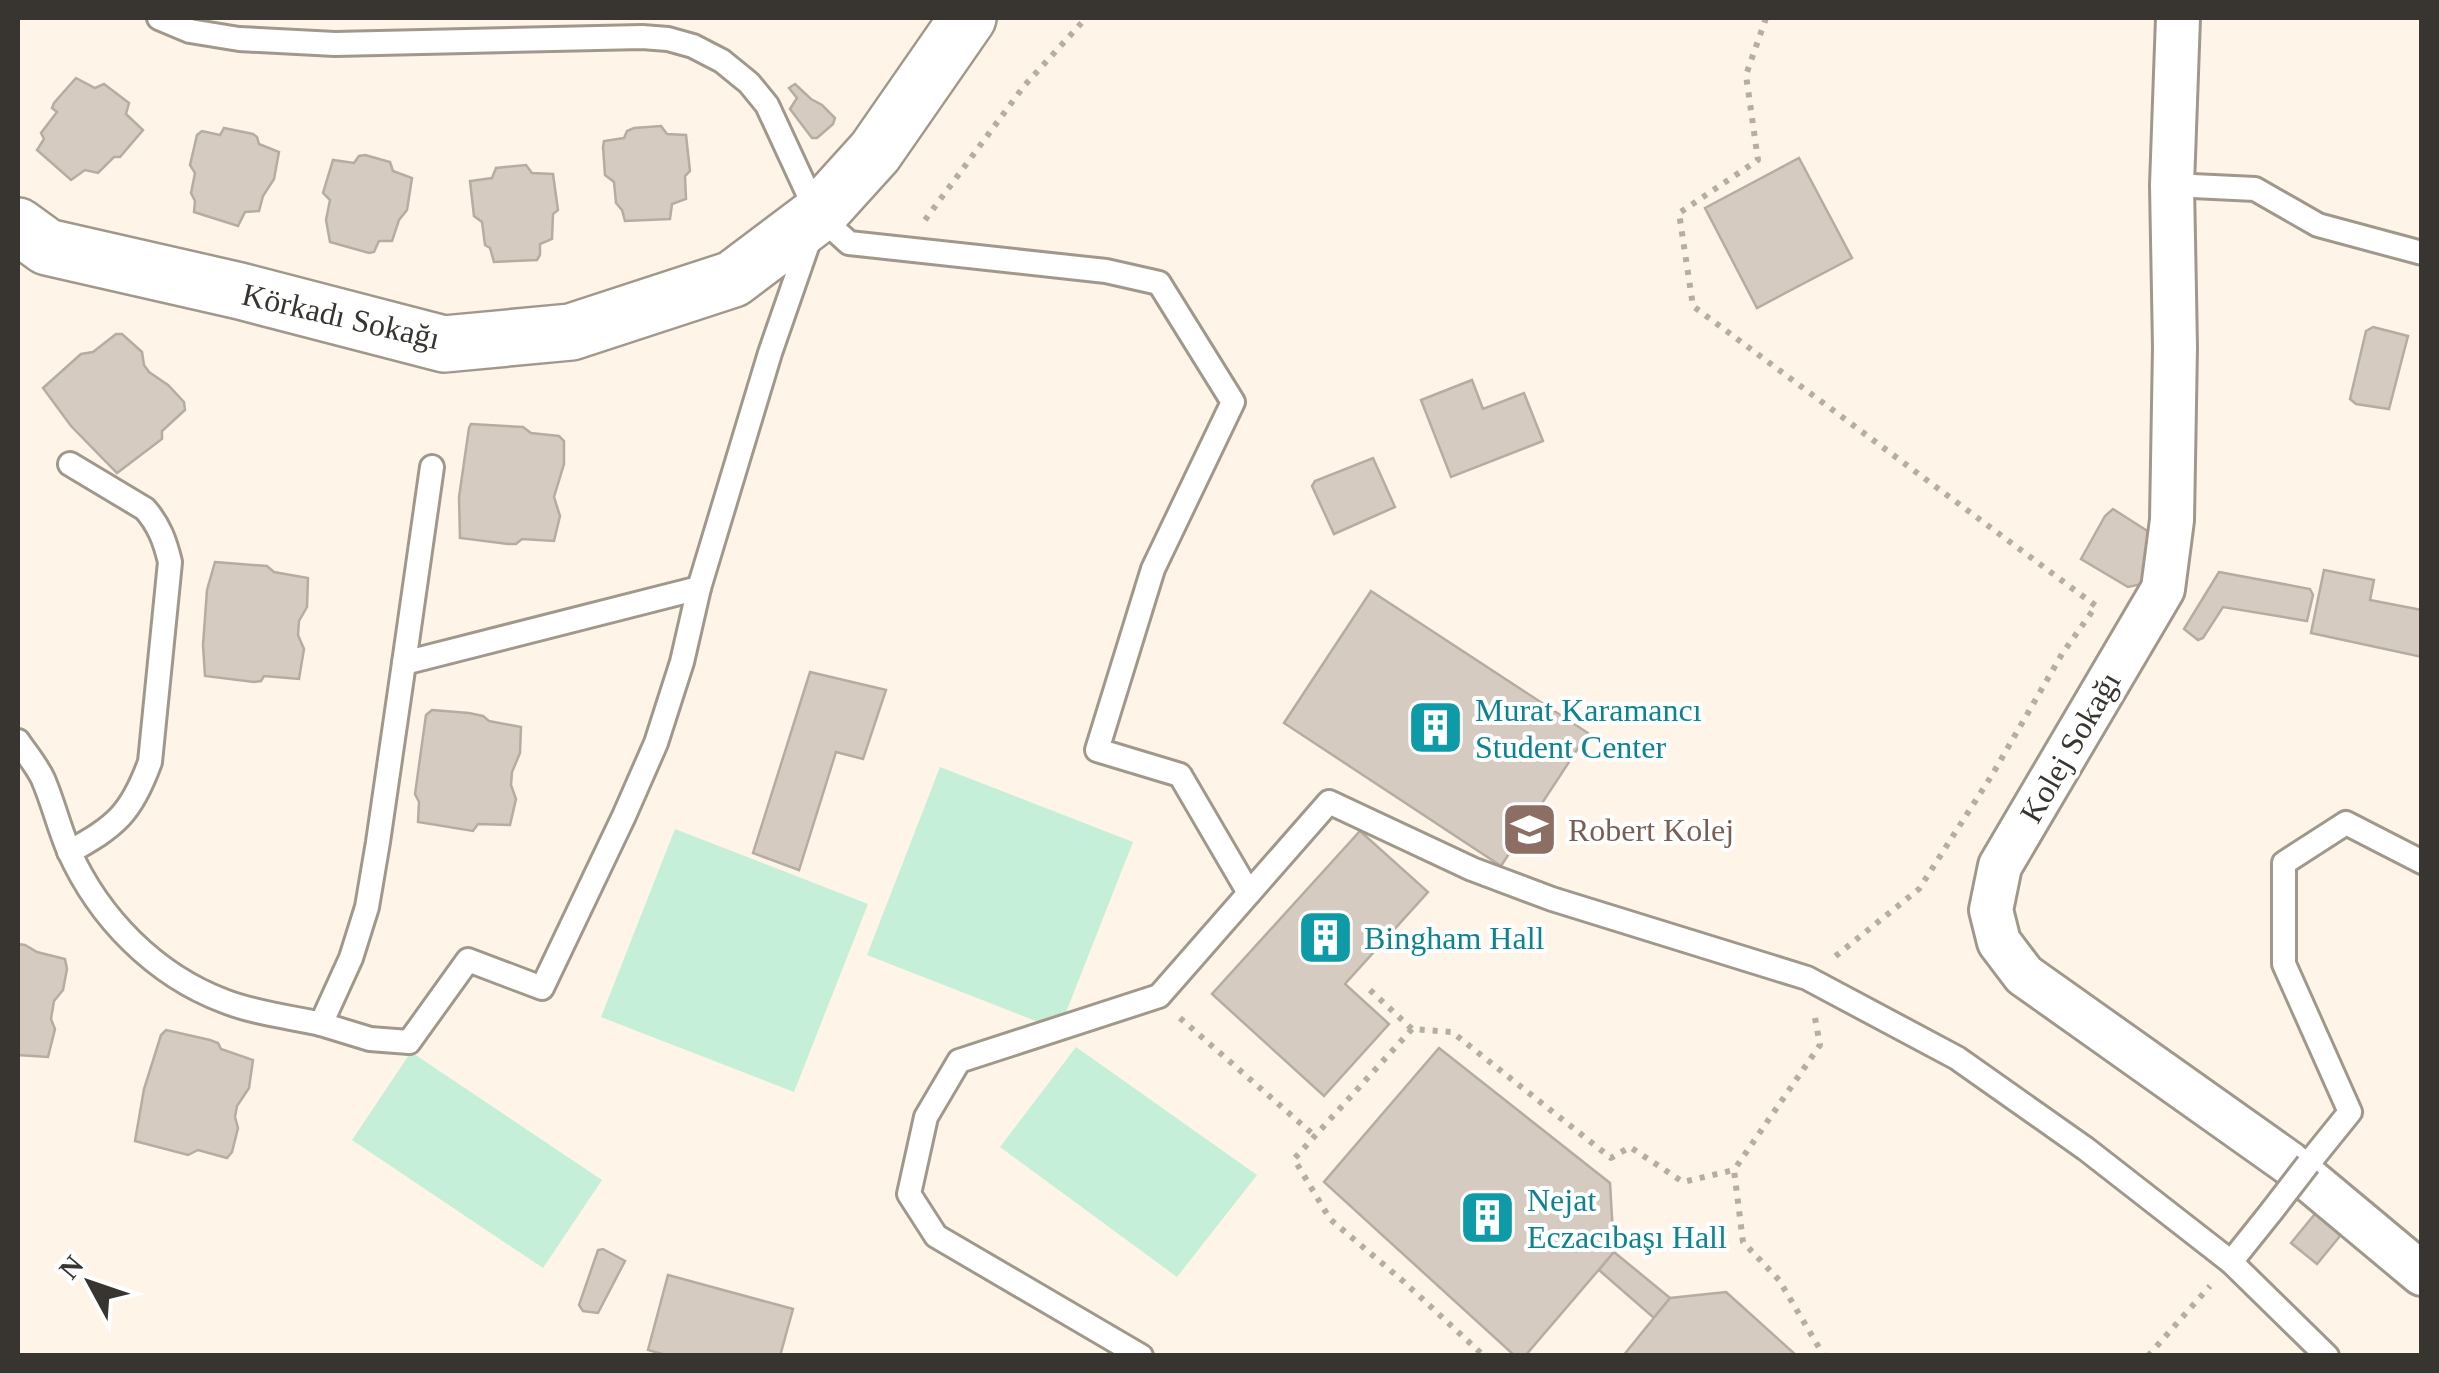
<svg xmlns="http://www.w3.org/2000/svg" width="2439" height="1373" font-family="'Times New Roman',serif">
	<rect width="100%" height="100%" fill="#fef4e7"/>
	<!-- green -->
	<g fill="#c5efd8">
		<path d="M940,767L1133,842L1059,1030L867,955Z"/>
		<path d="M675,829L868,904L794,1092L601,1017Z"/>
		<path d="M1076,1047L1257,1175L1177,1277L1000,1147Z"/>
		<path d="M411,1052L602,1180L543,1268L352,1140Z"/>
	</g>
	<!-- building -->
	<g fill="#d6cbc0" stroke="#b7aca1" stroke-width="2.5">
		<path d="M76,78L95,88L104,84L129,103L126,114L143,130L120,157H114L98,173L85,170L71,180L37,150L44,139L41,133L57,112L52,108L54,103Z"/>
		<path d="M795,84L811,99L822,105L835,118L833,124L817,138H812L790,109L797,98L789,88Z"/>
		<path d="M661,126L667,134L686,135L690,171L685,176L686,199L672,204L670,219L625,221L622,210L616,203L614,182L605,175L603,147L604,141L624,138L627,131L634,128Z"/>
		<path d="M224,128L253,134L257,137L259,144L279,152L274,179L263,196L259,211L245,212L238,226L194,212L195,201L191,193L195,173L190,165L197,135L202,131L220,135Z"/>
		<path d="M365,155L390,162L393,171L412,178L407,210L399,220L392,241H379L374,252L369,253L330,242L326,220L330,200L323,193L333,160L354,163L359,156Z"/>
		<path d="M1799,158L1852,258L1757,308L1705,208Z"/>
		<path d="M526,165L532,173L553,174L558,210L553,214L552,239L540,244V255L537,260L494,262L490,248L485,245L482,222L474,216L470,181L492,178L496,168Z"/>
		<path d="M2373,327L2408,336L2389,409L2356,404L2350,399L2366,331Z"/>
		<path d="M116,334H122L142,352L144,365L149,372L168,385L184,402L185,410L162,431V439L117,473L71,426L43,388L81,354L93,352Z"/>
		<path d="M1472,380L1483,409L1524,393L1543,441L1451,477L1421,400Z"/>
		<path d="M471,424L523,427L531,433L559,436L564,441V464L554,497L560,516L554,541L522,539L516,544H508L460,538L459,497L469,428Z"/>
		<path d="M1373,458L1395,507L1334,534L1312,486L1315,481Z"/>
		<path d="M2113,509L2160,539L2152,582L2128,587L2081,559L2105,516Z"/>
		<path d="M215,562L267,566L274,572L308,578L307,607L299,621L298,635L304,649L299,679L264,676L261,681L254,682L205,676L203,645L207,590Z"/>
		<path d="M2324,570L2374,580L2370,600L2422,610V657L2311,633Z"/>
		<path d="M2219,572L2310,589L2313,595L2307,621L2223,607L2203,638L2198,640L2184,629Z"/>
		<path d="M1371,591L1588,733L1501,866L1284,723Z"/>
		<path d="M810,672L886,690L863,759L836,752L799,870L753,853Z"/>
		<path d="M432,710L469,713L483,716L489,721L521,727L520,753L512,772L511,785L516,799L510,825L478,824L473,831L418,822L419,802L415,794L426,715Z"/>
		<path d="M1360,831L1428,892L1345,984L1389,1024L1324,1096L1212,994Z"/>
		<path d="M18,944L25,945L37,952L65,959L67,969L63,990L54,1001L51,1019L55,1029L48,1057L18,1055Z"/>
		<path d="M166,1030L210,1040L218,1043L221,1049L253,1060L249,1088L237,1106L235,1117L238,1128L232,1152L227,1158L198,1150L188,1155L135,1141L144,1089L161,1035Z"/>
		<path d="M1439,1048L1610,1183L1614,1252L1525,1356H1515L1324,1182Z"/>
		<path d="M2319,1209L2345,1230L2317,1264L2291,1243Z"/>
		<path d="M603,1249L625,1261L598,1313L583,1311L579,1305L598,1250Z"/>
		<path d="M1614,1252L1670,1298L1654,1318L1599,1270Z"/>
		<path d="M668,1275L793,1309L780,1356H669L648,1350Z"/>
		<path d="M1726,1292L1797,1356H1623L1670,1298Z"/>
	</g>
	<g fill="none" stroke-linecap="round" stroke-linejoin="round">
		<defs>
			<g id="service">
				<path d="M159,18L190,31L239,39L335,44L642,37L668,39L693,46L722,61L749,83L767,105L818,215L849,243L1106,271L1159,283L1233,402L1153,569L1097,750L1180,775L1249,893"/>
				<path d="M2172,185L2255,189L2318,225L2422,253"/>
				<path d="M404,663L432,467"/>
				<path d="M18,741C26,753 37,766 43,779C53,802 59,828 69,851C99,918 155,975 224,1001C254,1013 290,1017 321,1024L351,958L367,907L378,842L404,663L699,588"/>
				<path d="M69,852C116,826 131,814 150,762L170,562C165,541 159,525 145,509L70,464"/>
				<path d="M321,1024L370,1039L409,1042L468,960L542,988L624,816L656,743L682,662L699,588L770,353L811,235"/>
				<path d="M2308,1164L2350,1112L2284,964V863L2346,823L2422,862"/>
				<path d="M2231,1262L2271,1212"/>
				<path d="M1141,1356L936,1236L909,1194L926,1117L959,1061L1159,996L1329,802L1472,869L1552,899L1807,978L1957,1058L2086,1149L2231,1262L2327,1356"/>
			</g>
			<path id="minor" d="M2178,18L2172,185L2175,347L2172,520L2163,589L2000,866L1991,910L1999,942L2024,975L2289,1163L2422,1274"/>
			<path id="tertiary" d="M18,226L47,247L240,291L444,344L571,332L733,279L818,215L875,152L968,18"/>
		</defs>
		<!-- service casing -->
		<use href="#service" stroke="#a1988c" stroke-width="28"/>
		<!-- minor casing -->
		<use href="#minor" stroke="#a1988c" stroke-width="48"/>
		<!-- tertiary casing -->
		<use href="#tertiary" stroke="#a1988c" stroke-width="60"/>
		<!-- path -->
		<g stroke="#b5aea4" stroke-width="6" stroke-dasharray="5 8" stroke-linecap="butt">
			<path d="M1766,18L1746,75L1758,160L1679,213L1693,306L2096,606L2062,654L1992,775L1919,889L1832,959"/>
			<path d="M925,220L1024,86L1086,18"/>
			<path d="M1370,990L1412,1029L1452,1032L1611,1158L1630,1147L1683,1182L1734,1170"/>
			<path d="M1180,1018L1315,1136"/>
			<path d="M1815,1018L1820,1045L1734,1170L1743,1242L1779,1280L1824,1356"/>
			<path d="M1412,1029L1294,1159L1330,1219L1403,1281L1484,1356"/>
			<path d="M2148,1356L2210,1286"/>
		</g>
		<!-- service -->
		<use href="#service" stroke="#fff" stroke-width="22"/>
		<!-- minor -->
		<use href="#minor" stroke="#fff" stroke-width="42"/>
		<!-- tertiary -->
		<use href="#tertiary" stroke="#fff" stroke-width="55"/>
		<defs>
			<path id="service-bridge" d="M2271,1212L2308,1164"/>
		</defs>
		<!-- service-bridge casing -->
		<use href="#service-bridge" stroke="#a1988c" stroke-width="28" stroke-linecap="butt"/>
		<!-- service-bridge -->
		<use href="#service-bridge" stroke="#fff" stroke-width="22"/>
	</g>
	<!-- icons -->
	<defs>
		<symbol id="building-square" viewBox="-11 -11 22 22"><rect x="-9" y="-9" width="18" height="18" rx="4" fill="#0f9aa8" stroke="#fff"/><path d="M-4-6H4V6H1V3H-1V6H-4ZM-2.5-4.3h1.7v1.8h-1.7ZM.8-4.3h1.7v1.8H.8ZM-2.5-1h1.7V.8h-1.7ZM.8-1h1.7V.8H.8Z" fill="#fff"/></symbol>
		<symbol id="school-square" viewBox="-11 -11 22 22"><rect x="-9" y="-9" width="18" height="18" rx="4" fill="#8d6e63" stroke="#fff"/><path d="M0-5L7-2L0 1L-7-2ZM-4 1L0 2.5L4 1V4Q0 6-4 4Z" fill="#fff"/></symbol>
	</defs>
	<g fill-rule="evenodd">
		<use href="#building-square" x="1404" y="696" width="63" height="63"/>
		<use href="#school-square" x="1498" y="798" width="63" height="63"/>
		<use href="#building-square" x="1294" y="906" width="63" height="63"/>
		<use href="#building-square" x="1456" y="1186" width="63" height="63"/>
	</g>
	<g text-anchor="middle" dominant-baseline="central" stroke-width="8" stroke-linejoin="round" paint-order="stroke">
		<!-- street labels -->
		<g font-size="32" fill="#383530" stroke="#fff">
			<text transform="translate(341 316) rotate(13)">Körkadı Sokağı</text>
			<text transform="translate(2070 747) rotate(-60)">Kolej Sokağı</text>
		</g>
		<!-- culture labels -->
		<g font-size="32" fill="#0d838f" stroke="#fff" text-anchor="start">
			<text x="1475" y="710">Murat Karamancı<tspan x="1475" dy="37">Student Center</tspan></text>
			<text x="1364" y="938">Bingham Hall</text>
			<text x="1527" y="1200">Nejat<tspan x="1527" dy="37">Eczacıbaşı Hall</tspan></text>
		</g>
		<!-- education labels -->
		<g font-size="32" fill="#785e54" stroke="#fff" text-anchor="start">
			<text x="1568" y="830">Robert Kolej</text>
		</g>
	</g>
	<!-- border -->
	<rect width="2439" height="1373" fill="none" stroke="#383530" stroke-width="40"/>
	<!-- north arrow -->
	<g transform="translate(90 1283) rotate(310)" stroke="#ffffff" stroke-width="8" paint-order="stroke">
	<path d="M0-8L18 38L0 25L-18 38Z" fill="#383530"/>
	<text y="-15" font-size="28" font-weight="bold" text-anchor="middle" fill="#383530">N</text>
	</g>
</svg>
